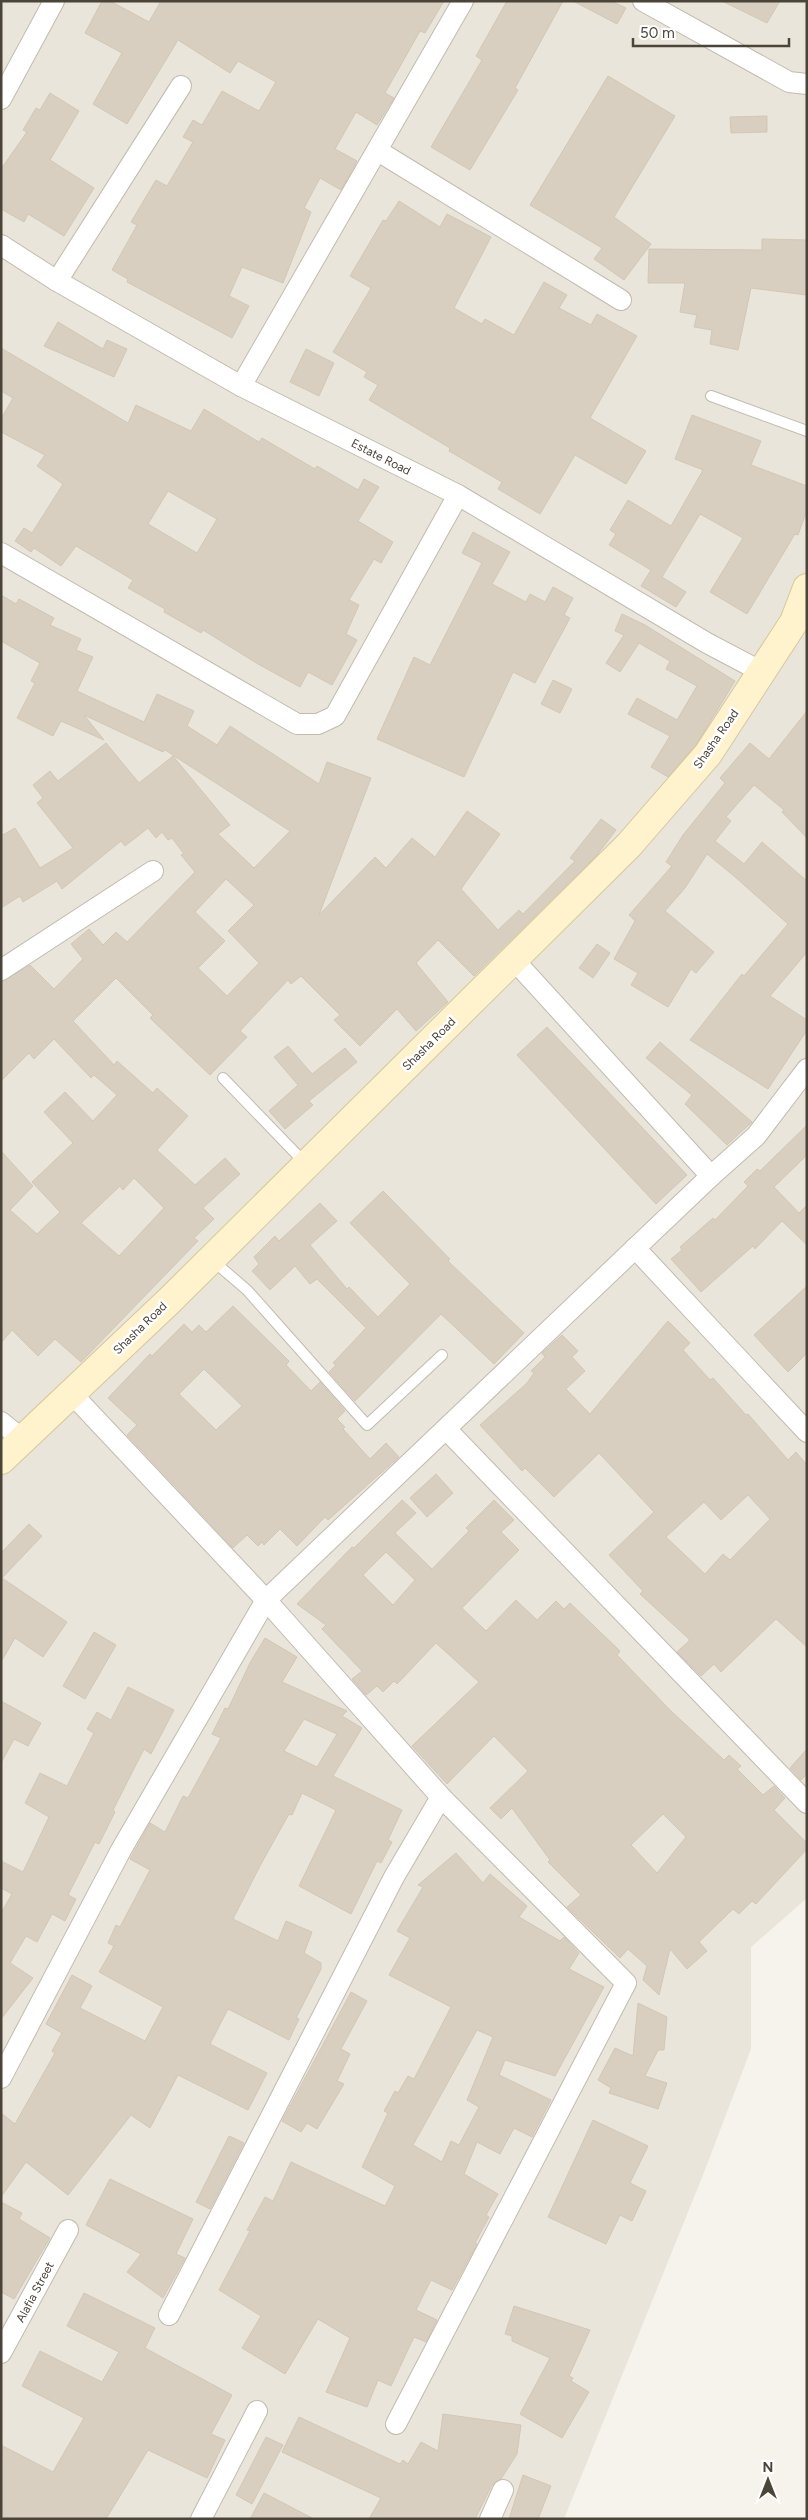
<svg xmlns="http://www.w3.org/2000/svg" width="808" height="2520" font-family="Figtree,sans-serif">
	<rect width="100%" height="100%" fill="#f6f3ec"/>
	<!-- residential -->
	<path fill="#eae5da" d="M1,1H807V1898L751,1947V2049L703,2175L564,2519H1Z"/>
	<!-- building -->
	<g fill="#d8cfc1" stroke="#d3c7b4" fill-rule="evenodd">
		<path d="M102,1H110L149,22L161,1H444L425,33L420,31L385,93L394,98L377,125L356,112L335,149L357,161L341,190L320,178L304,208L311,212L283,283L242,267L229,296L249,306L232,338L127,282L128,279L112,270L137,225L131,222L156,180L167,186L193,142L183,137L193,120L202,125L222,91L259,111L276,82L238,61L230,73L178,40L127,124L93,104L122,53L85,33Z"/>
		<path d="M507,1H563L515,88L518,90L470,170L431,147L482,60L476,56Z"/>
		<path d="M573,1H611L626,8L617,24Z"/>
		<path d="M722,1H780L767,23Z"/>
		<path d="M608,76L675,116L614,217L651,244L624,280L594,259L602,248L530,205Z"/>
		<path d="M50,93L79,111L50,160L94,188L64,236L28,214L24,222L1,209V169L27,132L23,130L36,108L40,110Z"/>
		<path d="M767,116V132L731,133L730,117Z"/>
		<path d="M399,201L440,227L447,214L491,237L454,308L482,324L485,319L514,335L544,282L567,295L559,308L591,325L597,314L637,336L590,418L646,451L626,484L575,455L540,514L498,489L502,482L449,451L450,448L369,400L378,385L364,377L367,372L333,352L371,288L350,276L383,220L386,221Z"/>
		<path d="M762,239L807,240V295L751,288L738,350L710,344L712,330L694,327L697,315L680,312L685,283H648L649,249L762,250Z"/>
		<path d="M58,322L103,349L107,340L127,349L114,377L44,346Z"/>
		<path d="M1,348L128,423L136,405L191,431L204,409L259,442L262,438L315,469L317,466L358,490L364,479L379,487L358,521L393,542L381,563L374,559L349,600L359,605L346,634L357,640L332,685L308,672L300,687L258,664L203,630L201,633L164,612L165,609L128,588L133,580L76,546L61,566L34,548L31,552L15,541L24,528L32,533L63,484L37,466L45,455L1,432V419L13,398L1,391ZM168,491L217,519L197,553L148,524Z"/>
		<path d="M306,349L334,363L319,396L290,382Z"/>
		<path d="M692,415L761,441L751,465L807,486V510L798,535L795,534L747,614L710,592L743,538L700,514L662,577L686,592L676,607L641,586L651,570L609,545L616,534L610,530L628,500L671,526L703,470L675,459Z"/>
		<path d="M473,532L510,552L492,584L526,602L530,594L545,602L553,587L573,598L564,615L570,618L535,683L513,672L464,777L377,739L414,657L430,665L482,563L462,553Z"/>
		<path d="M1,595L16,604L19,599L54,618L50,625L81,639L76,650L93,657L77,691L144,722L157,694L194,711L187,726L217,745L230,726L319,784L327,762L371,778L319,915L375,857L386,868L412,838L435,857L467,811L500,834L461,889L498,930L519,910L523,914L575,861L570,858L601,819L616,830L597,855L474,976L438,940L416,963L448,1002L416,1031L397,1009L360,1046L334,1020L340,1015L301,976L291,984L288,980L240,1031L247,1037L210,1075L150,1018L153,1015L116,978L73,1021L114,1065L117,1061L153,1093L157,1088L188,1116L157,1150L195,1185L225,1158L240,1174L203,1208L214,1219L194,1238L198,1241L81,1362L55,1339L38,1356L12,1330L1,1343V1151L33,1186L10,1210L37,1234L60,1212L32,1182L73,1143L44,1112L65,1092L93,1121L117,1095L94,1075L91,1078L54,1039L34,1059L29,1053L1,1081V982L30,965L54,989L83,959L71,944L89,929L103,945L116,932L127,942L195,872L181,855L184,854L172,838L168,840L162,832L156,838L148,828L125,846L121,841L62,889L57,881L23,902L20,896L1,908V836L15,828L40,868L73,848L37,803L43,798L33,785L50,771L58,781L106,743L139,783L173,756L230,825L218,834L254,868L290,831L165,750L163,752L84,715L104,740L61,721L53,736L17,718L35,683L31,681L40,663L1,641ZM226,879L254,905L228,931L259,963L227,996L198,968L225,941L195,912ZM134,1178L164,1208L119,1256L81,1223L120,1186L123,1190Z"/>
		<path d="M622,614L645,625L735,681L696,745L668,777L651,767L670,736L628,714L637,698L677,720L697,686L666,669L670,661L639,643L620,672L606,663L624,635L615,631Z"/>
		<path d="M553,680L572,689L560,713L541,704Z"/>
		<path d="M807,711V838L782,812L784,810L754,785L726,817L731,821L715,841L744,864L762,842L807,881V952L770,996L807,1020V1030L768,1089L690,1040L742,974L744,976L788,924L734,876L707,854L685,888L665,911L714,952L696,973L691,969L668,1007L631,985L638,973L614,959L635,921L629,915L672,866L666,862L683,835L725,783L720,778L750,743L769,759Z"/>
		<path d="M597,944L610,953L593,978L579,968Z"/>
		<path d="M547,1027L687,1175L656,1204L517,1055Z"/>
		<path d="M660,1042L752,1122L727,1145L685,1104L692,1095L646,1058Z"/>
		<path d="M288,1046L312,1074L345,1048L357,1062L309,1101L313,1105L285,1129L269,1111L298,1085L274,1057Z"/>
		<path d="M807,1125V1155L774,1187L799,1213L807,1205V1245L782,1221L755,1249L753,1246L701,1292L671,1259L682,1250L680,1247L713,1218L715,1220L748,1186L744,1182L757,1169L760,1171Z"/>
		<path d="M383,1191L450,1259L448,1261L524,1333L494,1364L441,1314L355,1401L329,1372L336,1365L333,1363L366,1328L317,1279L310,1284L295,1266L270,1290L252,1271L259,1264L254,1257L275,1236L279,1241L320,1203L337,1221L310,1245L347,1289L349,1287L378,1317L410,1284L350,1223Z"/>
		<path d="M807,1286V1353L788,1372L754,1335Z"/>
		<path d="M233,1306L289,1361L286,1365L311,1391L320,1382L345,1411L337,1419L345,1427L343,1429L370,1459L386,1443L399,1457L328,1520L325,1517L297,1546L280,1529L264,1545L262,1542L258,1546L247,1535L233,1548L127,1435L137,1425L108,1398L150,1354L152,1356L184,1324L192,1332L199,1325L206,1332ZM204,1369L242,1406L216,1430L179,1394Z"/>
		<path d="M668,1321L690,1343L683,1350L710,1380L713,1378L746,1415L748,1414L788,1460L796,1452L807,1465V1647L776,1619L721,1672L714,1664L701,1676L677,1652L690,1640L640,1594L643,1591L609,1555L654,1512L599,1453L554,1497L525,1468L522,1471L480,1425L527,1383L534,1373L531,1371L545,1357L542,1353L562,1335L578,1351L572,1357L585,1371L566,1389L590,1414ZM748,1495L770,1519L730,1560L723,1554L705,1574L666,1537L704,1502L721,1520Z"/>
		<path d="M436,1474L453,1493L427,1517L410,1498Z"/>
		<path d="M402,1500L416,1513L395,1533L432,1569L469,1531L466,1528L494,1500L514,1520L501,1532L519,1550L462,1608L486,1631L516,1600L537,1620L556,1601L564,1609L570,1603L620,1651L617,1655L671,1711L724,1760L729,1755L741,1766L737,1769L763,1795L774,1786L785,1798L774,1810L807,1843V1849L756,1904L752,1901L739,1914L733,1909L699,1942L707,1951L687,1969L670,1949L659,1995L643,1980L647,1966L628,1949L620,1958L567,1907L581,1895L548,1862L550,1860L512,1808L501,1819L490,1808L528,1771L494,1736L447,1784L412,1746L479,1682L436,1643L397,1684L394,1681L383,1692L377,1686L366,1695L352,1679L362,1671L322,1629L326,1625L297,1604L352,1547L354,1548ZM386,1552L415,1580L393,1605L363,1575ZM663,1814L686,1837L657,1873L631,1845Z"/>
		<path d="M29,1524L42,1536L2,1578L67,1622L43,1657L15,1638L1,1662V1553Z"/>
		<path d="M94,1632L116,1645L85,1699L63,1686Z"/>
		<path d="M265,1638L297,1657L282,1682L347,1711L342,1716L362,1728L333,1776L402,1810L388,1840L392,1842L381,1863L377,1861L351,1914L299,1886L336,1810L302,1793L292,1815L289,1814L261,1864L233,1919L278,1941L286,1921L312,1932L304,1953L321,1963V1969L296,2018L299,2019L289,2040L228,2009L210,2044L267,2073L248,2110L178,2075L150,2128L131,2115L68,2195L26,2162L1,2197V2113L15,2124L55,2053L52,2051L62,2033L46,2024L72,1975L92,1986L80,2008L145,2041L163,2007L99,1972L114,1946L108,1943L116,1925L120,1927L150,1870L130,1859L150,1823L165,1832L183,1796L188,1798L221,1738L212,1734L225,1708L228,1709L251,1661ZM304,1719L337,1734L317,1767L284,1751Z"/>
		<path d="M128,1687L174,1710L151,1754L144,1749L113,1810L115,1812L99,1844L95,1842L68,1895L76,1899L65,1921L52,1914L37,1942L26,1936L10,1963L33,1978L1,2019V1913L12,1894L1,1888V1861L23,1872L49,1817L25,1803L40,1773L67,1786L94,1733L87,1729L97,1712L111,1720Z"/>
		<path d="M1,1701L41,1723L28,1746L14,1739L1,1763Z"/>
		<path d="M807,1749V1774L801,1780L790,1768Z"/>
		<path d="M456,1853L483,1883L490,1874L527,1906L519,1917L560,1941L564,1937L579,1953L569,1969L604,1987L555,2076L505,2060L499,2075L551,2100L532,2137L514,2128L500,2154L477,2142L464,2174L498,2194L486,2215L489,2217L475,2243L477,2244L452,2290L431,2280L416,2310L437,2320L426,2342L414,2337L391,2386L378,2380L367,2407L326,2392L350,2338L318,2319L285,2374L242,2348L261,2316L219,2290L250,2231L247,2230L265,2197L273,2201L291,2162L385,2206L395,2186L362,2167L388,2113L384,2111L395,2091L398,2093L408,2076L414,2079L451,2007L389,1975L410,1938L397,1931L423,1887L418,1885ZM477,2030L493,2037L467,2100L479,2107L459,2145L451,2141L442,2162L413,2145Z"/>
		<path d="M351,1992L367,2001L341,2049L350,2054L337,2081L344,2084L317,2129L307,2123L301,2132L282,2121Z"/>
		<path d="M638,2003L667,2017L664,2050H658L645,2076L667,2083L658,2109L609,2093L611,2088L598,2080L615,2048L633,2056Z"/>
		<path d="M593,2120L648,2146L630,2183L646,2191L632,2221L620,2215L606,2244L548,2217Z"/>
		<path d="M229,2136L244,2143L210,2209L196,2202Z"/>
		<path d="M110,2179L193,2219L176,2254L185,2258L163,2298L127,2272L141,2254L86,2225Z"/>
		<path d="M1,2202L22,2213L19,2219L50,2238L14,2299L1,2292Z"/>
		<path d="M84,2293L155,2328L145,2348L232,2395L211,2434L225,2440L207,2478L148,2450L106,2519H1V2445L53,2472L84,2418L22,2386L40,2351L102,2382L119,2352L67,2326Z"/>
		<path d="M514,2306L590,2330L569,2376L573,2378L571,2381L589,2392L562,2438L520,2414L550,2358L512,2341V2336L505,2334Z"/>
		<path d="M443,2414L521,2425L517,2454L501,2479L492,2485L475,2519H369L381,2498L282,2452L299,2417L400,2464L403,2460L408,2464L421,2442L438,2451Z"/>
		<path d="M266,2437L283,2445L252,2504L236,2495Z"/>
		<path d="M523,2475L551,2486L538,2519H509Z"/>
		<path d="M264,2493L314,2519H250Z"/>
	</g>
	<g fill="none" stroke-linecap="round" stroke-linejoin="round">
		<defs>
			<g id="lane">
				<path d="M711,396L807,431"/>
				<path d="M223,1078L306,1164"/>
				<path d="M212,1260L247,1290L367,1425L442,1355"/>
			</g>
			<g id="street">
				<path d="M643,1L789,82L807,84"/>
				<path d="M1,99L54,1"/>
				<path d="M378,151L621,300"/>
				<path d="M1,245L57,281L241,386L458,495L707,643L760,671"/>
				<path d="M57,281L181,86"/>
				<path d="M241,386L463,1"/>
				<path d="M1,553L297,724H318L335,716L458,495"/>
				<path d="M514,960L711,1176"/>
				<path d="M1,970L153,871"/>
				<path d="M635,1248L807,1432"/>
				<path d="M72,1394L266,1600L441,1797L626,1983L396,2424"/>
				<path d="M1,1422L22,1439"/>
				<path d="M446,1429L807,1803"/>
				<path d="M1,2078L121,1850L266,1600L711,1176L756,1136L807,1069"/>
				<path d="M169,2315L394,1877L441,1797"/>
				<path d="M1,2353L68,2230"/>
				<path d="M201,2519L257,2411"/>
				<path d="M490,2519L503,2490"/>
			</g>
			<path id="secondary" d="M1,1460L169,1301L629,845L708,754L794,622L807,588"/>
		</defs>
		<!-- lane casing -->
		<use href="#lane" stroke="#c2bbae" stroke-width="12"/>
		<!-- street casing -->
		<use href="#street" stroke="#c2bbae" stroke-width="22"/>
		<!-- secondary casing -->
		<use href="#secondary" stroke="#d6c79b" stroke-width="30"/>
		<!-- lane -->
		<use href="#lane" stroke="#fff" stroke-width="10"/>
		<!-- street -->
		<use href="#street" stroke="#fff" stroke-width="20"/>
		<!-- secondary -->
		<use href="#secondary" stroke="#fff3cd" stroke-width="28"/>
	</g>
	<g text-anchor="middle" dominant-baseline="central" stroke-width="5" stroke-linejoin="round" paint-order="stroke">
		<!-- street labels -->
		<g font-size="12" fill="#4b4439" stroke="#fff">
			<text transform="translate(381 457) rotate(27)">Estate Road</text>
			<text transform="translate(716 739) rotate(-55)">Shasha Road</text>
			<text transform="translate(429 1044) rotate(-45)">Shasha Road</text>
			<text transform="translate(140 1328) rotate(-44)">Shasha Road</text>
			<text transform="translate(35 2292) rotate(-62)">Alafia Street</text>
		</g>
	</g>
	<!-- border -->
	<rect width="808" height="2520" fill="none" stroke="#4b4439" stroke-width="5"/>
	<!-- north arrow -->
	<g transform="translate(768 2480)" stroke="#ffffff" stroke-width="4" paint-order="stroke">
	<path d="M0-4L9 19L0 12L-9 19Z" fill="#4b4439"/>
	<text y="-8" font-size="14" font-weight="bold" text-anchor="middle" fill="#4b4439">N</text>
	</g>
	<!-- scale -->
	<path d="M633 38v8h156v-8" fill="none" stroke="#4b4439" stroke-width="2.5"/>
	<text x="640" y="38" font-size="15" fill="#4b4439" stroke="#ffffff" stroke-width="4" paint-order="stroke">50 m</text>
</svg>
